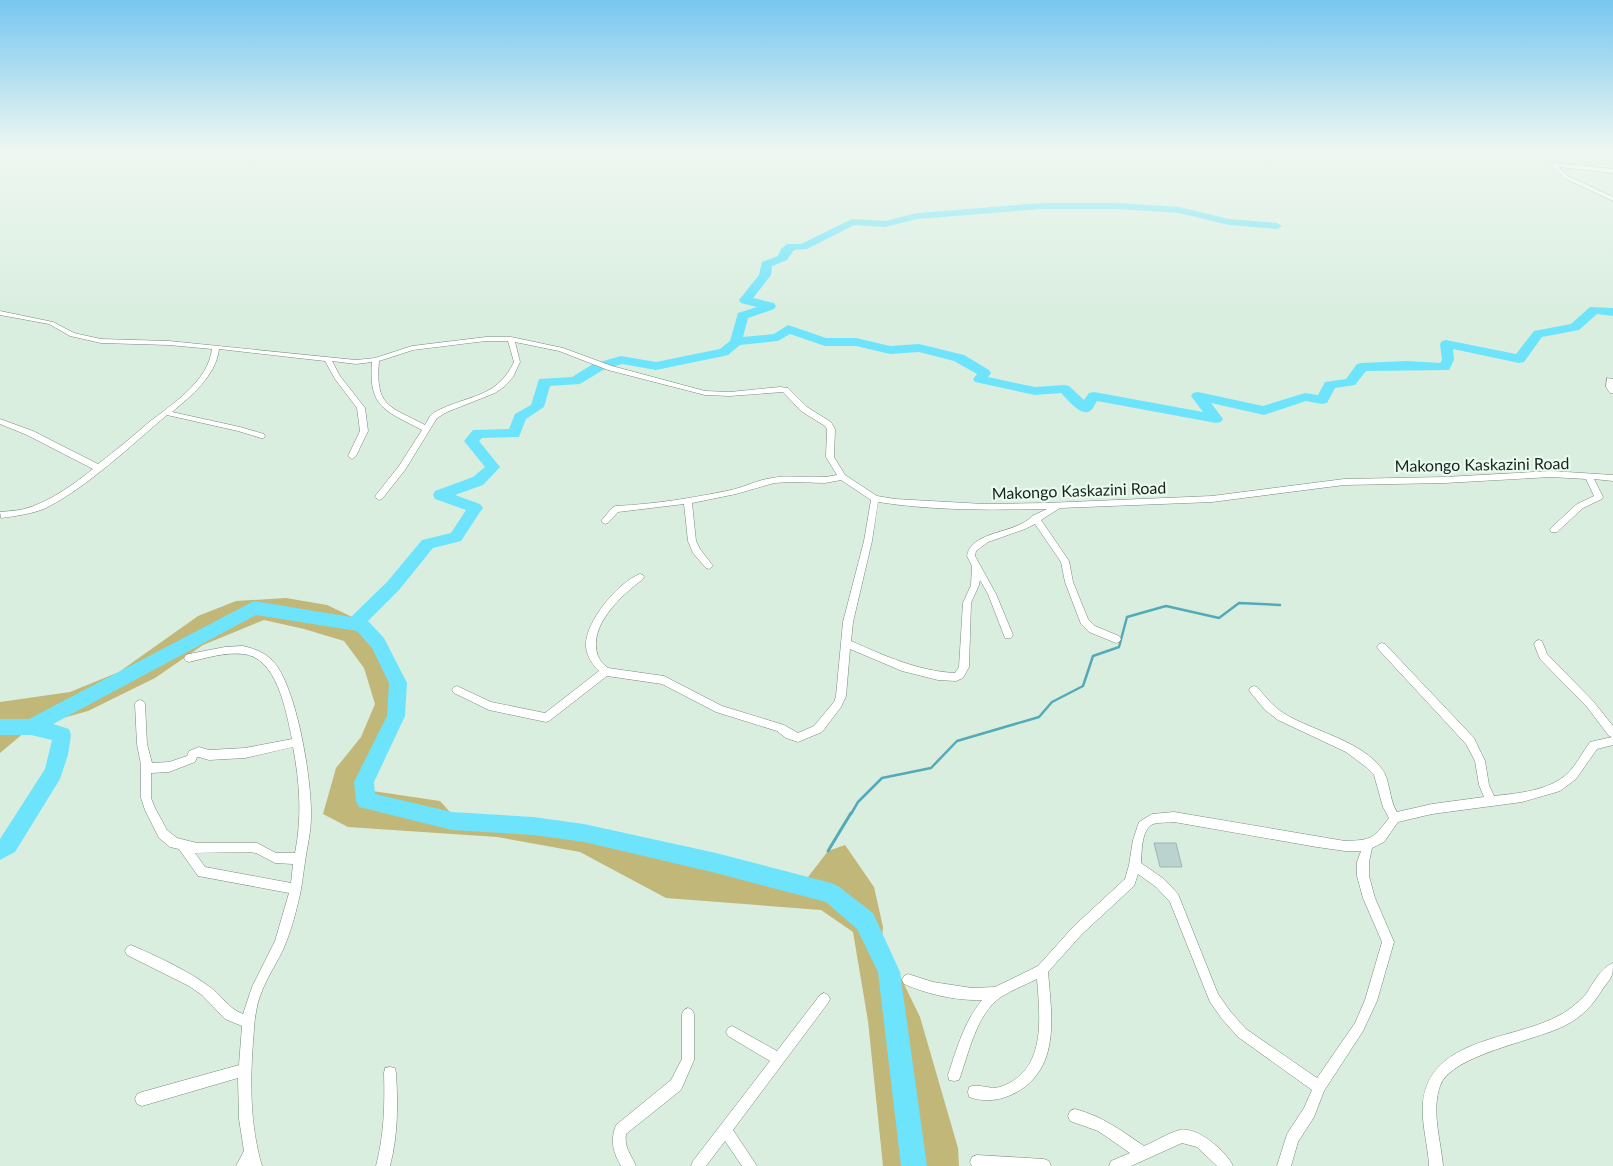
<svg xmlns="http://www.w3.org/2000/svg" width="1613" height="1166" font-family="Lato,sans-serif">
	<rect width="100%" height="100%" fill="#daeee0"/>
	<!-- green -->
	<path fill="#c1b779" d="M286,598L327,605L369,625L388,654L398,710L359,789L440,801L459,822L580,831L662,855L693,854L725,868L808,877L828,851L845,845L874,887L883,927L882,939L920,1017L958,1148L959,1166H883L868,1021L853,932L821,910L666,898L580,852L497,837L348,827L323,814L336,768L361,737L375,704L364,668L344,641L304,629L264,620L203,645L155,678L88,711L31,727L0,753V702L70,692L119,672L198,616L236,601Z"/>
	<g fill="none" stroke-linecap="round" stroke-linejoin="round">
		<!-- stream-far1 -->
		<path stroke="#54aab8" stroke-width="2.5" d="M851,814L858,802L882,778L931,768L957,741L1039,717L1052,702L1083,686L1093,656L1119,647L1127,617L1166,606L1219,618L1239,603L1280,605"/>
		<!-- stream -->
		<path stroke="#54aab8" stroke-width="3" d="M828,851L851,813"/>
		<!-- river -->
		<path fill="#6de4fb" fill-rule="evenodd" d="M1042,203H1118L1179,207L1229,219L1277,223L1282,226L1277,229L1229,225L1179,213L1118,209H1042L917,219L885,227L854,225L807,249L794,250L787,260L772,266L771,275L753,298L774,303L776,306L774,309L748,318L743,337L774,334L788,325L826,338H856L890,346L919,344L964,355L989,370L991,373L988,377L1035,387L1064,385L1069,386L1084,400L1089,393L1094,392L1203,412L1191,396L1193,393L1198,392L1263,406L1305,393L1318,395L1325,382L1346,379L1357,364L1362,363L1407,361L1440,363L1442,360L1440,344L1442,341L1446,340L1516,354L1534,331L1571,324L1590,307L1613,308V316L1597,314L1579,330L1542,337L1524,362L1519,363L1453,349L1454,360L1449,370L1366,371L1355,385L1335,388L1327,403L1322,404L1306,401L1264,415L1211,403L1223,419L1221,422L1216,423L1097,401C1095,404 1093,409 1090,411C1081,417 1067,399 1061,393L1035,395L975,382L973,379L977,374L954,361L919,352L890,354L856,346H825L790,334L778,341L740,345L728,355L724,356L656,370L622,364L603,370L580,384L550,386L544,407L526,419L519,437L482,438L479,441L500,467L483,485L455,495L480,504L483,508L480,512L461,541L433,548L399,590L368,621L384,638L407,683L405,716L374,782L375,794L452,812L533,817L584,824L716,853L831,883L838,886L873,913L900,972L927,1166H901L878,972L857,929L826,902L716,873L584,842L533,835L452,830L359,807L356,801L354,782L387,716L389,683L372,648L357,631L256,615L53,724L69,729L71,735L68,755L60,779L15,852L0,860V839L45,769L52,740L31,735H0V719H29L254,601L351,617L387,582L422,540L451,533L466,510L435,499L433,495L435,491L473,477L485,467L464,441L473,430L509,429L515,414L531,405L539,379L572,377L593,364L621,356L656,362L720,349L730,341L738,313L757,307L741,303L739,300L759,275L762,262L778,256L781,249L787,244H801L852,219L885,221L917,213Z"/>
	</g>
	<!-- building -->
	<path fill="#bbd3cf" stroke="#9eb6b1" d="M1154,843H1176L1182,867H1160Z"/>
	<g fill="none" stroke-linecap="round" stroke-linejoin="round">
		<defs>
			<g id="minor">
				<path d="M1554,163L1613,169V173L1559,167L1568,176L1613,197V201L1564,178L1551,165Z"/>
				<path d="M0,311L53,322L74,333L101,339L169,341L356,360L375,358L412,346L486,337H511L563,348L612,366L705,391L730,392L780,387L788,388L807,407L831,422L835,429L834,457L845,475L877,496L895,499L984,504L1046,503L1212,496L1344,479L1445,477L1551,471L1613,475V481L1594,479L1603,497L1602,499L1583,508L1557,532H1551L1550,530L1551,528L1577,504L1594,496L1586,479L1551,477L1445,483L1344,485L1212,502L1060,508L1041,520L1069,561L1073,582L1088,619L1095,626L1119,636L1121,639L1119,642L1116,643L1089,632L1081,624L1065,582L1061,562L1035,524L1025,529L988,542L976,551L975,556L996,594L1013,635L1011,638H1005L988,594L980,580L979,585L971,603L969,667L963,678L956,681L938,680L902,671L850,649L846,696L841,707L822,732L798,742L786,738L777,731L716,712L662,684L607,676L549,721L546,722L489,710L454,693L452,690L454,687L457,686L491,702L545,713L599,671C593,665 587,657 586,647C584,623 618,582 640,574L643,575L644,577L643,579C622,595 587,626 598,656C600,661 604,665 608,668L664,676L722,706L784,725L798,733L814,726L834,702L836,696L843,622L864,541L871,500L841,480L825,483L791,482L774,483L736,494L692,503L696,541L700,549L713,566L709,569L706,568L693,553L688,541L684,504L618,512L608,523L605,524L601,521L613,507L616,506C655,504 693,498 731,490C745,487 757,480 772,478C793,474 816,480 837,475L826,457L827,429L825,426L801,411L783,392L730,396L705,395L608,370L559,351L515,342L520,362L513,377L505,386L495,393L447,412L437,418L405,470L382,499L379,500L375,497L376,495L399,466L422,430C386,411 368,408 372,362L356,364L332,361L340,376L365,408L368,431L356,456L352,459L348,456L360,431L357,408L335,379L325,361L219,349C216,376 191,396 172,412L240,427L264,434L265,436L264,438H261L238,431L167,415C130,446 89,486 46,508C32,514 16,516 1,518L0,512C8,511 16,511 24,509C48,503 74,484 93,469L27,435L0,424V419L33,431L98,464C115,451 132,437 148,423C172,404 208,382 212,349L169,345L101,343L70,336L49,324L0,315ZM486,341H508L514,362C498,394 478,394 448,406C443,408 435,411 431,415C429,417 427,422 425,425C389,406 375,407 379,361L413,350ZM878,502C934,511 991,510 1047,509L1032,516C1017,534 971,530 967,556L972,566L971,585L963,603L959,667L955,673C918,671 885,656 851,641L853,622L872,541Z"/>
				<path d="M1607,378L1613,379V393H1610L1606,387Z"/>
				<path d="M1539,640L1542,641L1547,654L1593,701L1613,726V745L1597,749L1576,779L1560,791L1522,802L1432,814L1398,822L1384,842L1372,848L1369,862V876L1375,898L1394,942L1377,1001L1363,1031L1324,1091L1314,1117L1298,1142L1291,1166H1277L1287,1134L1304,1108L1312,1090L1238,1037L1222,1019L1210,1002L1170,902L1156,887L1138,874L1134,886L1082,934L1048,972C1052,1018 1061,1072 1011,1095C997,1101 983,1102 969,1097L968,1092L969,1087C979,1083 990,1090 1000,1087C1047,1071 1040,1018 1037,979C1025,985 1012,990 1001,997C976,1014 969,1053 959,1080L954,1081L949,1080L948,1075C957,1048 964,1022 982,1000C956,1001 927,994 904,984L902,980L904,976L908,974L933,982L972,988L995,987L1038,966L1074,926L1125,879L1129,865L1133,840L1139,822L1152,814L1174,812L1345,841C1372,840 1373,839 1389,818L1383,807L1374,775L1366,767L1346,752L1278,720L1265,710L1251,693L1249,690L1251,687L1254,686L1257,687C1266,697 1273,707 1285,714C1315,732 1360,740 1382,769C1390,779 1389,800 1397,812L1432,804L1484,797L1479,785L1475,761L1466,744L1379,650L1377,647L1379,644L1382,643L1385,644L1474,738L1485,761L1489,785L1494,796C1519,793 1549,791 1568,773C1576,765 1583,752 1590,742L1612,737L1609,736L1587,707L1540,659L1534,644L1536,641ZM1174,822L1317,847L1345,851H1361L1357,862V876L1363,898L1382,942L1365,1000L1355,1023L1317,1078L1246,1029L1230,1011L1218,994L1178,894L1164,879L1141,863C1142,851 1141,830 1153,824C1159,822 1168,823 1174,822Z"/>
				<path d="M243,646C255,649 264,652 273,661C297,687 312,781 311,817C311,832 307,847 305,862C303,874 302,887 299,899C295,916 290,934 283,950C273,970 259,990 256,1012C254,1022 254,1032 253,1042C250,1084 250,1125 262,1166H236L244,1151L239,1119L238,1078L142,1106L137,1104L135,1099L137,1094L142,1092L239,1065L242,1026L225,1019L202,995L189,986L127,955L125,951L127,947L131,945C154,955 187,970 207,985C221,994 227,1008 243,1014L252,987L275,941L289,893L198,876L179,849L170,847L159,838L145,810L141,798V765L137,744L135,704L137,701L140,700L143,701L145,704L147,744L152,763L169,762L187,756L189,751L199,747L209,750L245,748L292,739C286,711 277,657 243,654C225,652 206,658 189,662L186,661L184,658L186,655L189,654L225,647ZM293,747C300,783 302,818 295,853H276L257,843H197L177,838L167,830L155,808L151,798V773L169,772L195,762L197,757H199L209,760L245,758ZM248,852L256,853L275,863L293,864L291,883L205,867L195,853Z"/>
				<path d="M1613,963C1613,979 1611,977 1602,990C1593,1005 1581,1018 1564,1026C1535,1041 1450,1055 1440,1086C1431,1112 1441,1140 1443,1166H1429C1428,1145 1421,1123 1423,1102C1430,1038 1512,1040 1556,1017C1567,1012 1578,1003 1586,994C1594,983 1599,969 1613,963Z"/>
				<path d="M824,993L828,995L830,999L828,1003L733,1130L757,1166H742L725,1141L706,1166H691L693,1161L770,1061L728,1036L726,1032L728,1028L732,1026L736,1028L777,1051L820,995Z"/>
				<path d="M688,1008L692,1010L694,1014V1060L681,1090L626,1134C624,1148 631,1154 636,1166H621C613,1152 610,1141 616,1125L671,1080L682,1059V1014L684,1010Z"/>
				<path d="M390,1067L395,1068L396,1073C398,1105 398,1135 390,1166H376C384,1135 385,1105 384,1073L385,1068Z"/>
				<path d="M1075,1109C1102,1116 1122,1131 1144,1146C1156,1141 1168,1133 1180,1130C1197,1126 1227,1152 1233,1166H1217L1197,1147L1182,1143L1131,1166H1109L1111,1161L1130,1153L1098,1131L1070,1121L1068,1116L1070,1111Z"/>
				<path d="M977,1155L1044,1159L1049,1161L1051,1166H972L970,1162L972,1157Z"/>
			</g>
		</defs>
		<!-- minor casing -->
		<use href="#minor" stroke="#78897d" stroke-width="1"/>
		<!-- minor -->
		<use href="#minor" fill="#fff" fill-rule="evenodd"/>
	</g>
	<!-- sky -->
	<linearGradient id="sky" x2="0" y2="1"><stop stop-color="#77c7f0"/><stop offset="0.48" stop-color="#eef7f1"/><stop offset="1" stop-color="#eef7f1" stop-opacity="0"/></linearGradient>
	<rect width="1613" height="311" fill="url(#sky)"/>
	<g text-anchor="middle" dominant-baseline="central" stroke-width="4.5" stroke-linejoin="round" paint-order="stroke">
		<!-- street labels -->
		<g font-size="16" fill="#1a211d" stroke="#e8fbee">
			<text transform="translate(1482 464) rotate(-1)">Makongo Kaskazini Road</text>
			<text transform="translate(1079 490) rotate(-2)">Makongo Kaskazini Road</text>
		</g>
	</g>
</svg>
